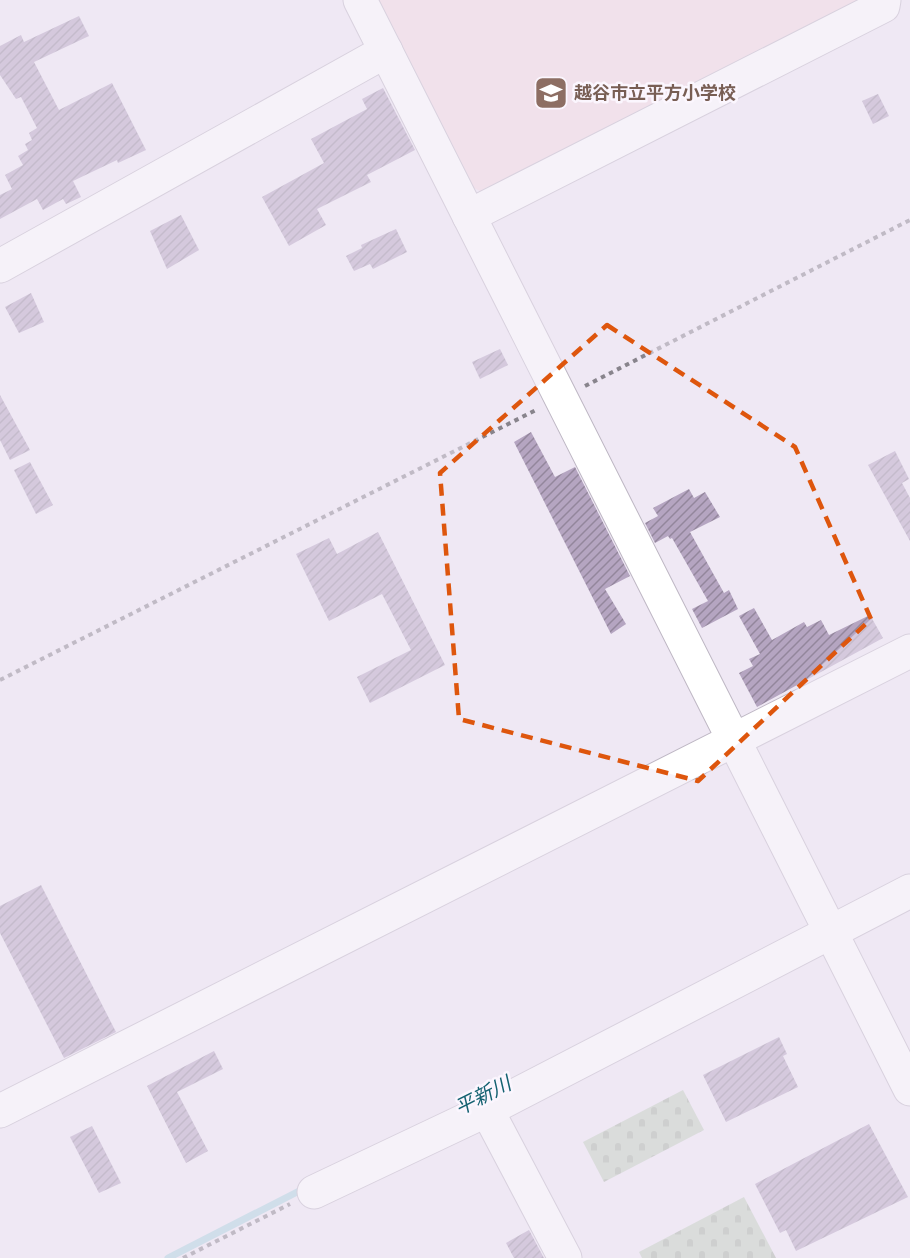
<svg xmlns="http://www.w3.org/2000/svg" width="910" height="1258" font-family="Karla,'Noto Sans JP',sans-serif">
	<defs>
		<pattern id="cemetery-stones" width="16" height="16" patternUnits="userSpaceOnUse" patternTransform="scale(1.5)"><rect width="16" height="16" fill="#c1cfbd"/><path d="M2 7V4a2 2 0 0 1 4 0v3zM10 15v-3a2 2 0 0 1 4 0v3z" fill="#a6b1a2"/></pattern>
		<pattern id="building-hatch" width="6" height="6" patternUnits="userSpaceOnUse" patternTransform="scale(1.5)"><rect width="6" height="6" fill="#b5a5c1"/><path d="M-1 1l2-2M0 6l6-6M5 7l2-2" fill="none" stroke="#93869c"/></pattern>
	</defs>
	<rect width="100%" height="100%" fill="#efe8f4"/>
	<!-- education -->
	<path fill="#f3d9e0" d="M373,0H862L487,194L469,186Z"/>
	<!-- cemetery -->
	<g fill="url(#cemetery-stones)">
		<path d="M683,1090L704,1130L604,1182L583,1142Z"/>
		<path d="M744,1197L776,1258H642L639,1252Z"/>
	</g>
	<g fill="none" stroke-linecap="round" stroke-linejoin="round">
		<!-- stream -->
		<path stroke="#abd3dd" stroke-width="7" d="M168,1258L305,1188"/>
	</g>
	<!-- building -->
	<g fill="url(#building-hatch)">
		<path d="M79,16L89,36L34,62L59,110L112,83L146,150L118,163L117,160L73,181L81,197L66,204L63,199L43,210L37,199L0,219V195L12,189L5,175L23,165L18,156L28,150L25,144L32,140L29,133L37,128L21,97L16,99L0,75V46L21,35L24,42Z"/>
		<path d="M383,88L415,150L367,175L371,182L317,209L326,225L289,246L262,197L324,163L311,139L367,109L362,99Z"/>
		<path d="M878,94L889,116L873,124L862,101Z"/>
		<path d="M181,215L199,250L167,269L150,231Z"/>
		<path d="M396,229L407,252L373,269L370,264L354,271L346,256L362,248L361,245Z"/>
		<path d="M31,293L44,322L19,333L5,307Z"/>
		<path d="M500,349L508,365L480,379L472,362Z"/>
		<path d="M0,395L30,450L10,460L0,440Z"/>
		<path d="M531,432L555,477L575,467L630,576L605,589L626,624L611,634L514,442Z"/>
		<path d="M895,451L909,479L902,483L910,498V541L868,465Z"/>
		<path d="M30,462L53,505L36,514L14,470Z"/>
		<path d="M689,489L694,498L705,492L720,517L690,532L724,593L729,590L738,609L702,628L692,609L708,601L672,538L670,539L668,536L655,543L645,523L658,516L653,508Z"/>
		<path d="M378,532L445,665L370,703L357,677L411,650L382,594L329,621L296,554L329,538L337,554Z"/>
		<path d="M754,608L772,640L804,622L807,627L821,620L829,635L870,615L883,638L757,707L739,673L753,666L749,659L760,654L739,616Z"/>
		<path d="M41,885L116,1032L64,1058L0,933V906Z"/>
		<path d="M779,1037L787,1054L783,1056L798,1087L726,1122L703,1075Z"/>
		<path d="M214,1051L223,1069L177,1092L208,1151L186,1163L147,1086Z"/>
		<path d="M869,1124L908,1197L796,1251L786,1230L780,1233L755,1184Z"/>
		<path d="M92,1126L121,1183L99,1193L70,1137Z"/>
		<path d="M529,1230L544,1258H514L506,1243Z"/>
	</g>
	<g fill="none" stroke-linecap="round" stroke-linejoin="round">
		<defs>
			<g id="minor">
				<path d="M360,0L910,1089"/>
				<path d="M469,216L883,6L884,0"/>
				<path d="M0,266L386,51"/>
				<path d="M487,1110L565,1258"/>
				<path d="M0,1111L910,651"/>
				<path d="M314,1192L487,1110L910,891"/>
			</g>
		</defs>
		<!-- minor casing -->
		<use href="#minor" stroke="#beb7c4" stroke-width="35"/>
		<!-- path -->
		<g stroke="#88848c" stroke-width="4" stroke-dasharray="4.5 4.5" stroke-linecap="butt">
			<path d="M585,386L910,220"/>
			<path d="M0,680L538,409"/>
			<path d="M183,1258L290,1204"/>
		</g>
		<!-- minor -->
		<use href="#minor" stroke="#fff" stroke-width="33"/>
	</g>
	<!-- marked area -->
	<path d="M0 0H910V1258H0ZM607,325L795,447L871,619L698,781L459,719L440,473Z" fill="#efe8f4" fill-opacity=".55" fill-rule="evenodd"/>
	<path fill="none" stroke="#de560d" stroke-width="4.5" stroke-dasharray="12 8" stroke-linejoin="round" d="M607,325L795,447L871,619L698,781L459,719L440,473Z"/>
	<!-- icons -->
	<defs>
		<symbol id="school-square" viewBox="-11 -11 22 22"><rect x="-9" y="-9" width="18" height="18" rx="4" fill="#8d6e63" stroke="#fbf6fe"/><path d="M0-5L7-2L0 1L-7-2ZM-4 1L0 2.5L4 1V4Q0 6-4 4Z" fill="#fff"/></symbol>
	</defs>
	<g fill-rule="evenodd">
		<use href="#school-square" x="532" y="74" width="38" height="38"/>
	</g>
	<g text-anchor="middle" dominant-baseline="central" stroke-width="5" stroke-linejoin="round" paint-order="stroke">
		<!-- education labels -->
		<g font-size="18" font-weight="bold" fill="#785e54" stroke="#fbf6fe" text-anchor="start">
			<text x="574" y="93">越谷市立平方小学校</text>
		</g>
		<!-- water labels -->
		<g font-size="20" font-style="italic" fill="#146271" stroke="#fbf6fe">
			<text transform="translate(483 1096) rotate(-27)">平新川</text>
		</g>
	</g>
</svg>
